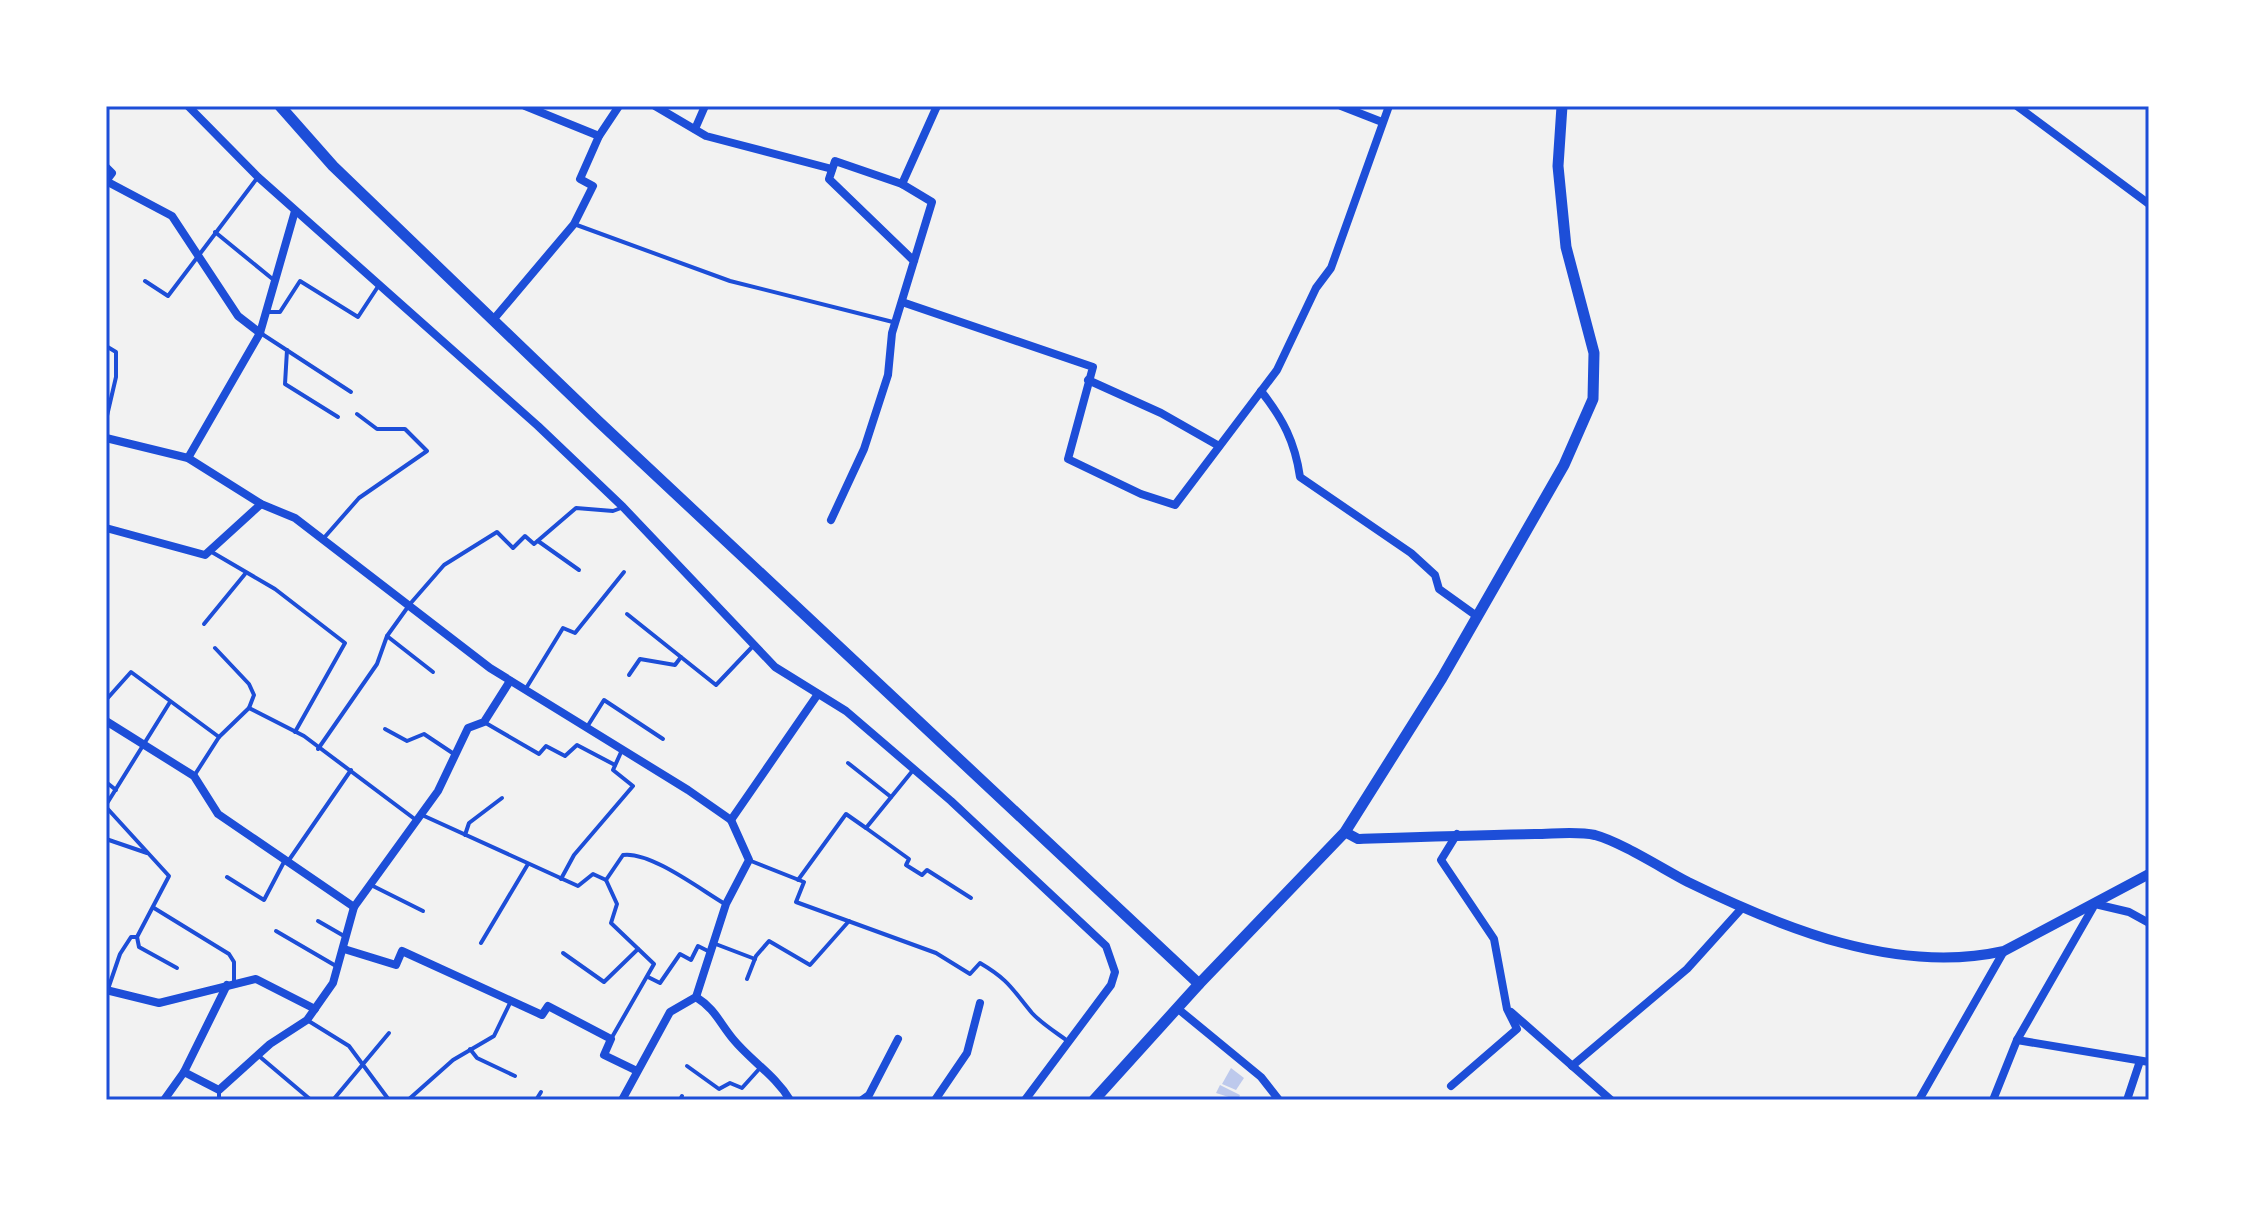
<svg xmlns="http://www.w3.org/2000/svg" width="2255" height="1206" font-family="Mulish,sans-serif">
	<rect width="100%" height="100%" fill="#f2f2f2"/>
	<!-- building -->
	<g fill="#bdc9ec">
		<path d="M1231,1068L1244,1078L1236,1090L1222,1084Z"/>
		<path d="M1220,1085L1240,1095L1238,1100L1216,1093Z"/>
	</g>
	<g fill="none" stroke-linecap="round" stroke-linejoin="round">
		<!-- service -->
		<g stroke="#1d4ed8" stroke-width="4">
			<path d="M574,224L730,281L893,322"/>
			<path d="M215,232L275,281"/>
			<path d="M145,281L168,296L258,177"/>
			<path d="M266,312H280L300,281L358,317L379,285"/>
			<path d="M262,334L351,392"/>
			<path d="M106,346L116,352V377L106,420"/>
			<path d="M287,350L285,384L338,417"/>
			<path d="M323,539L359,498L427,451L405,429H377L357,414"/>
			<path d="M538,541L579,570"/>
			<path d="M210,551L275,589L345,643L295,732"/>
			<path d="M627,614L716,685L754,645"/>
			<path d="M204,624L245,574"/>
			<path d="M387,636L433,672"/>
			<path d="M629,675L640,659L675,665L681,657"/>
			<path d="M525,690L563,628L575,633L624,572"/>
			<path d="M106,700L131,672L219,737"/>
			<path d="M249,708L304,736L416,820"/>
			<path d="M484,722L539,754L546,746L565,756L577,745L615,765"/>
			<path d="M587,727L604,700L663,739"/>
			<path d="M385,729L407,741L424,734L454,754"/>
			<path d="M318,749L377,664L387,636L410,604L444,565L497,532L513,548L525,536L534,544L576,508L613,511L621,508"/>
			<path d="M848,763L891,797"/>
			<path d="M194,776L219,737L249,708L254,695L249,684L215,648"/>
			<path d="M106,782L116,790"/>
			<path d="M106,805L170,702"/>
			<path d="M106,807L169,876L137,937H131L120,954L108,989"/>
			<path d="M422,815L578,886L593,874L606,880L623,855C650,851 701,890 725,904"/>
			<path d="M866,828L909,859L906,865L922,875L927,870L971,898"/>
			<path d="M465,835L469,823L502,798"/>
			<path d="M106,839L147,853"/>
			<path d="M289,860L351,770"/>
			<path d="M751,861L804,882L796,902L936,953L970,974L980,963C1009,980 1012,989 1032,1013C1042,1024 1057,1033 1069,1042"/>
			<path d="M227,877L264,900L285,860"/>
			<path d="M561,879L574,855L633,786L613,770L622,750"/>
			<path d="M606,880L617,904L611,923L654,964L611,1039"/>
			<path d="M798,880L846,814L866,828L914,769"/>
			<path d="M371,885L423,911"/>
			<path d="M154,908L229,954L234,962V982"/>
			<path d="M318,921L344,936"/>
			<path d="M276,931L336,966"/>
			<path d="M137,937L139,947L177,968"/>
			<path d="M481,943L528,864"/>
			<path d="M713,943L755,959"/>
			<path d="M563,953L604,982L638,949"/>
			<path d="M648,977L660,983L680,954L691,960L698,946L710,952"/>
			<path d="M747,979L756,956L769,941L810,965L849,921"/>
			<path d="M307,1020L349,1046L389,1100"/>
			<path d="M470,1049L477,1058L515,1076"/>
			<path d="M259,1056L311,1100"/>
			<path d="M687,1066L719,1089L730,1083L742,1088L760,1068"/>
			<path d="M219,1100V1090"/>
			<path d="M333,1100L389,1033"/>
			<path d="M408,1100L453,1060L494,1036L510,1003"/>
			<path d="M536,1100L541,1092"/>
			<path d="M680,1100L682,1096"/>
		</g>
		<!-- minor -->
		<g stroke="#1d4ed8" stroke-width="8">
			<path d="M188,106L258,177L538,426L623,507L775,667L846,711L951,801L1106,946L1115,972L1111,985L1025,1100"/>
			<path d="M525,106L599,136"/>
			<path d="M655,106L706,136L832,169"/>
			<path d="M1341,106L1382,122"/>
			<path d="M2017,106L2149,204"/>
			<path d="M695,129L705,106"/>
			<path d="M106,167L112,173L106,181L172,216L238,316L260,333"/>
			<path d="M902,184L937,106"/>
			<path d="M902,302L1093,367L1068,459L1141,494L1175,505L1277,370L1316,288L1331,268L1389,106"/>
			<path d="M493,320L574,224L593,186L580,179L599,136L619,106"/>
			<path d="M1088,380L1161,413L1219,446"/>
			<path d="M1261,391C1283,419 1295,442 1300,477L1411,553L1435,575L1439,589L1478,617"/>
			<path d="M106,438L188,458L261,504L295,518L490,668L688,790L731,820L818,694"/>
			<path d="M188,458L260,333L295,211"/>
			<path d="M831,520L864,449L888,375L892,333L932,202L902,184L835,161L829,179L914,261"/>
			<path d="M106,528L205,555L261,504"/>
			<path d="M106,721L194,776L218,814L354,907"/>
			<path d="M344,949L396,965L402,951L542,1015L548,1006L611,1039L604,1055L635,1070"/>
			<path d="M106,990L159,1003L256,979L315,1009"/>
			<path d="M696,997C715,1009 719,1022 733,1039C751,1061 775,1075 790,1100"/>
			<path d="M1177,1008L1261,1077L1279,1100"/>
			<path d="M1511,1012L1611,1100"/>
			<path d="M2017,1040L2149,1062"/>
			<path d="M1572,1066L1687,969L1742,908"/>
			<path d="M184,1072L227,985"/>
			<path d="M1451,1086L1517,1029L1507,1009L1494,939L1441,860L1457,834"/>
			<path d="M164,1100L184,1072L219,1090L270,1044L307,1020L333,983L354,907L438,791L468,728L484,722L510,681"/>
			<path d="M622,1100L670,1012L696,997L726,904L749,860L731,820"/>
			<path d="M862,1100L869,1095L898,1039"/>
			<path d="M935,1100L967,1053L980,1003"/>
			<path d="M1919,1100L2004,951"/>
			<path d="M1993,1100L2017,1040L2095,904L2129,912L2149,923"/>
			<path d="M2127,1100L2140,1061"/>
		</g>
		<!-- tertiary -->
		<path stroke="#1d4ed8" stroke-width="10" d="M1345,832L1358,839C1417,837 1475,835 1535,834C1553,834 1577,831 1595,835C1621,842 1663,869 1688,882C1782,928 1897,975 2004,951L2149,874"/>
		<!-- secondary -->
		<g stroke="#1d4ed8" stroke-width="11">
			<path d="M280,106L333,166L598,421L1199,984"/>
			<path d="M1094,1100L1199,984L1345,832L1442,678L1564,465L1593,399L1594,353L1566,247L1558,166L1562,106"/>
		</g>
	</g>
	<!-- border -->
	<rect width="2255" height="1206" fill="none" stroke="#ffffff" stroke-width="216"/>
	<rect x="108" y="108" width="2039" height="990" fill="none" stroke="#1d4ed8" stroke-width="3"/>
</svg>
